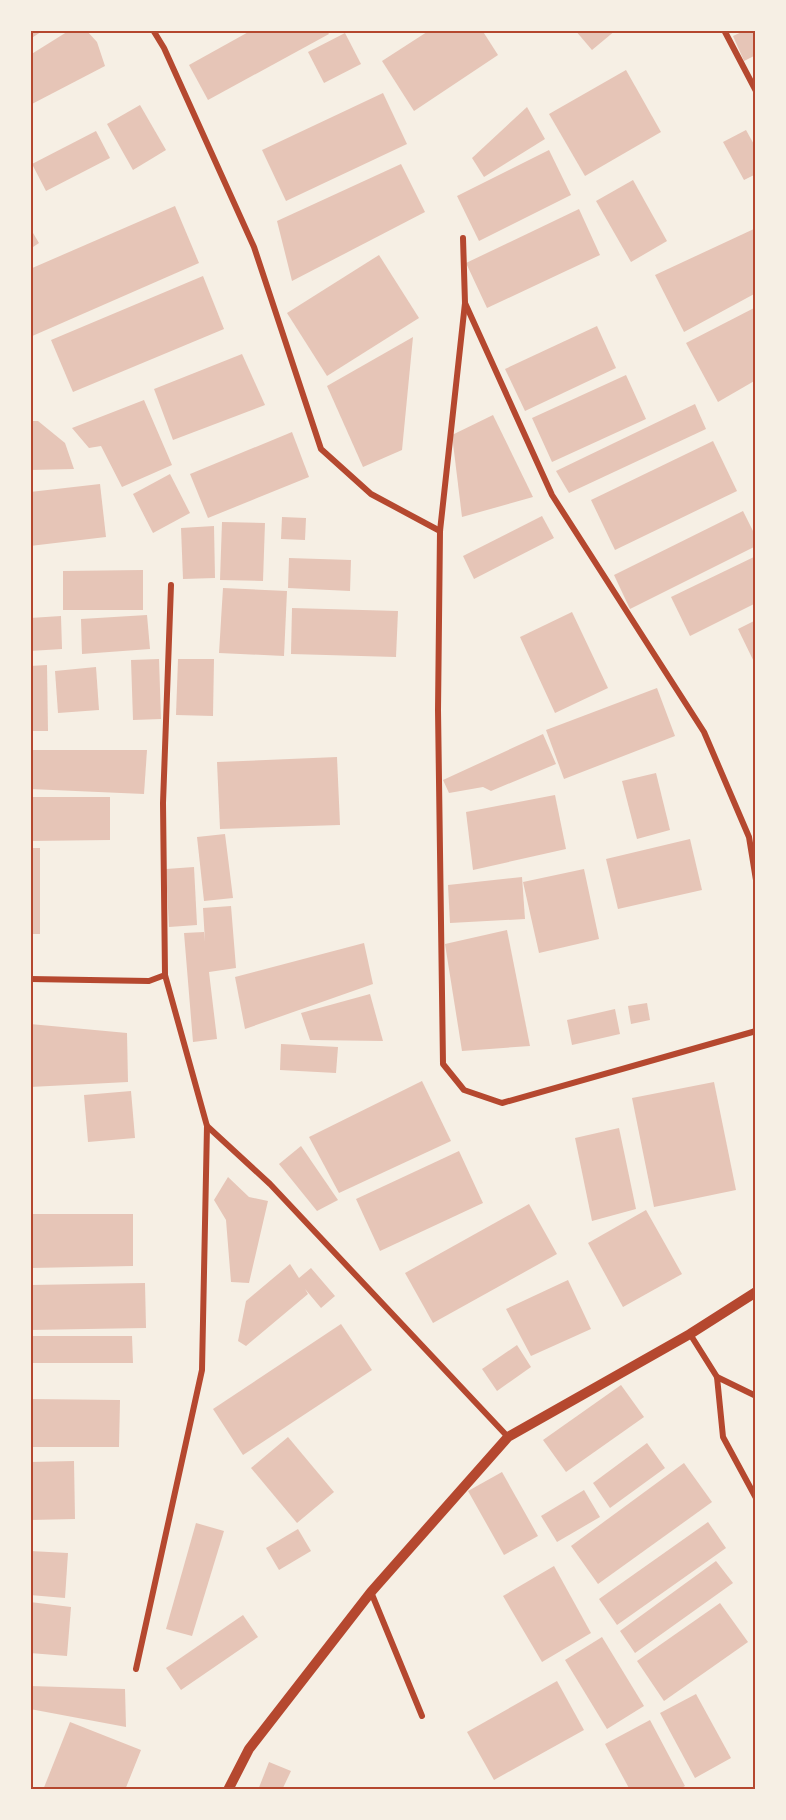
<svg xmlns="http://www.w3.org/2000/svg" width="786" height="1820" font-family="Jost,sans-serif">
	<rect width="100%" height="100%" fill="#f6efe4"/>
	<!-- building -->
	<g fill="#e6c5b7">
		<path d="M30,30H44L30,39Z"/>
		<path d="M70,30H86L97,42L105,66L30,105V55Z"/>
		<path d="M252,30H326L329,34L208,100L189,65Z"/>
		<path d="M430,30H482L498,55L414,111L382,61Z"/>
		<path d="M575,30H616L592,50Z"/>
		<path d="M746,30H753L756,37V55L744,61L733,36Z"/>
		<path d="M345,33L361,64L324,83L308,52Z"/>
		<path d="M626,70L661,132L585,176L549,114Z"/>
		<path d="M383,93L407,144L286,201L262,150Z"/>
		<path d="M140,105L166,150L133,170L107,124Z"/>
		<path d="M527,107L545,139L484,177L472,158Z"/>
		<path d="M746,130L756,148V174L744,180L723,142Z"/>
		<path d="M96,131L110,158L46,191L32,164Z"/>
		<path d="M549,150L571,195L479,241L457,196Z"/>
		<path d="M401,164L425,212L292,281L277,221Z"/>
		<path d="M633,180L667,241L631,262L596,201Z"/>
		<path d="M175,206L199,263L30,337V269Z"/>
		<path d="M579,209L600,255L487,308L466,263Z"/>
		<path d="M30,228L39,243L30,249Z"/>
		<path d="M756,228V293L684,332L655,275Z"/>
		<path d="M379,255L419,318L327,376L287,313Z"/>
		<path d="M203,276L224,329L73,392L51,340Z"/>
		<path d="M756,307V380L718,402L686,343Z"/>
		<path d="M597,326L616,368L525,411L505,369Z"/>
		<path d="M413,337L402,450L363,467L327,386Z"/>
		<path d="M242,354L265,405L173,440L154,389Z"/>
		<path d="M626,375L646,419L552,462L532,418Z"/>
		<path d="M144,400L172,465L122,487L101,446L89,448L72,428Z"/>
		<path d="M695,404L706,429L569,493L556,471Z"/>
		<path d="M493,415L533,497L462,517L452,435Z"/>
		<path d="M30,421H38L65,443L74,469L30,470Z"/>
		<path d="M292,432L309,477L208,518L190,474Z"/>
		<path d="M713,441L737,491L615,550L591,500Z"/>
		<path d="M170,474L190,513L153,533L133,494Z"/>
		<path d="M100,484L106,537L30,546V492Z"/>
		<path d="M743,511L756,537V546L630,609L614,575Z"/>
		<path d="M542,516L554,538L474,579L463,556Z"/>
		<path d="M282,517L306,518L305,540L281,539Z"/>
		<path d="M222,522L265,523L263,581L220,580Z"/>
		<path d="M214,526L215,578L183,579L181,528Z"/>
		<path d="M756,556V603L690,636L671,597Z"/>
		<path d="M289,558L351,560L350,591L288,588Z"/>
		<path d="M143,570V610H63V571Z"/>
		<path d="M223,588L287,591L284,656L219,653Z"/>
		<path d="M292,608L398,611L396,657L291,654Z"/>
		<path d="M572,612L608,688L555,713L520,637Z"/>
		<path d="M147,615L150,649L82,654L81,619Z"/>
		<path d="M61,616L62,649L30,651V618Z"/>
		<path d="M756,620V666L738,629Z"/>
		<path d="M159,659L161,719L133,720L131,660Z"/>
		<path d="M178,659H214L213,716L176,715Z"/>
		<path d="M47,665L48,731H30V666Z"/>
		<path d="M96,667L99,710L58,713L55,671Z"/>
		<path d="M657,688L675,736L564,779L546,730Z"/>
		<path d="M543,734L556,764L491,791L483,787L449,793L443,780Z"/>
		<path d="M30,750H147L144,794L30,789Z"/>
		<path d="M337,757L340,825L220,829L217,762Z"/>
		<path d="M656,773L670,830L637,839L622,781Z"/>
		<path d="M555,795L566,849L473,870L466,812Z"/>
		<path d="M30,797H110V840L30,841Z"/>
		<path d="M225,834L233,898L204,901L197,837Z"/>
		<path d="M690,839L702,890L618,909L606,859Z"/>
		<rect x="30" y="848" width="10" height="86"/>
		<path d="M194,867L197,925L169,927L166,869Z"/>
		<path d="M584,869L599,939L539,953L523,882Z"/>
		<path d="M522,877L525,919L450,923L448,885Z"/>
		<path d="M231,906L236,968L209,972L217,1039L193,1042L184,933L204,932L205,942L203,908Z"/>
		<path d="M507,930L530,1046L462,1051L445,944Z"/>
		<path d="M364,943L373,984L245,1029L235,977Z"/>
		<path d="M370,994L383,1041L310,1040L301,1013Z"/>
		<path d="M647,1003L650,1020L631,1024L628,1006Z"/>
		<path d="M615,1009L620,1034L572,1045L567,1020Z"/>
		<path d="M30,1024L127,1033L128,1082L30,1087Z"/>
		<path d="M281,1044L338,1047L336,1073L280,1070Z"/>
		<path d="M422,1081L451,1141L339,1193L309,1137Z"/>
		<path d="M714,1082L736,1190L654,1207L632,1098Z"/>
		<path d="M131,1091L135,1138L88,1142L84,1095Z"/>
		<path d="M619,1128L636,1209L592,1221L575,1138Z"/>
		<path d="M301,1146L338,1200L317,1211L279,1164Z"/>
		<path d="M459,1151L483,1203L380,1251L356,1199Z"/>
		<path d="M228,1177L249,1197L268,1201L249,1283L231,1282L226,1220L214,1200Z"/>
		<path d="M529,1204L557,1254L433,1323L405,1273Z"/>
		<path d="M646,1210L682,1274L623,1307L588,1243Z"/>
		<path d="M30,1214H133V1266L30,1268Z"/>
		<path d="M290,1264L299,1278L311,1268L335,1296L321,1308L305,1289L308,1294L246,1346L238,1341L246,1301Z"/>
		<path d="M568,1280L591,1329L531,1356L506,1309Z"/>
		<path d="M145,1283L146,1328L30,1330V1285Z"/>
		<path d="M341,1324L372,1370L243,1455L213,1409Z"/>
		<path d="M30,1336H132L133,1363H30Z"/>
		<path d="M517,1345L531,1367L497,1391L482,1369Z"/>
		<path d="M621,1385L644,1417L566,1472L543,1440Z"/>
		<path d="M30,1399L120,1400L119,1447H30Z"/>
		<path d="M288,1437L334,1492L297,1523L251,1468Z"/>
		<path d="M647,1443L665,1468L610,1508L593,1483Z"/>
		<path d="M74,1461L75,1519L30,1520V1462Z"/>
		<path d="M684,1463L712,1502L598,1584L571,1546Z"/>
		<path d="M502,1472L538,1536L504,1555L468,1491Z"/>
		<path d="M584,1490L600,1517L557,1542L541,1516Z"/>
		<path d="M708,1522L726,1548L617,1625L599,1599Z"/>
		<path d="M196,1523L224,1531L192,1636L166,1629Z"/>
		<path d="M298,1529L311,1551L279,1570L266,1548Z"/>
		<path d="M30,1551L68,1553L65,1598L30,1595Z"/>
		<path d="M716,1561L733,1583L635,1653L620,1631Z"/>
		<path d="M554,1566L591,1633L542,1662L503,1596Z"/>
		<path d="M30,1602L71,1607L67,1656L30,1653Z"/>
		<path d="M720,1603L748,1642L664,1701L637,1661Z"/>
		<path d="M243,1615L258,1637L181,1690L166,1668Z"/>
		<path d="M602,1637L644,1706L607,1729L565,1660Z"/>
		<path d="M557,1681L584,1730L494,1780L467,1732Z"/>
		<path d="M30,1686L125,1689L126,1727L30,1709Z"/>
		<path d="M696,1694L731,1758L695,1778L660,1713Z"/>
		<path d="M650,1720L685,1786L678,1790H630L605,1744Z"/>
		<path d="M70,1722L141,1750L125,1790H43Z"/>
		<path d="M269,1762L291,1771L282,1790H258Z"/>
	</g>
	<g fill="none" stroke-linecap="round" stroke-linejoin="round">
		<!-- minor -->
		<g stroke="#b5482f" stroke-width="6">
			<path d="M153,30L164,48L254,247L321,449L371,494L440,531"/>
			<path d="M724,30L756,91"/>
			<path d="M463,238L465,303L440,531L438,710L443,1064L464,1090L502,1103L756,1031"/>
			<path d="M465,303L552,495L704,732L749,837L756,880"/>
			<path d="M165,975L163,803L171,585"/>
			<path d="M30,979L149,981L165,975L207,1126L270,1184L508,1437"/>
			<path d="M690,1334L717,1377L723,1437L756,1498"/>
			<path d="M717,1377L756,1396"/>
			<path d="M371,1592L422,1716"/>
			<path d="M136,1669L202,1370L207,1126"/>
		</g>
		<!-- tertiary -->
		<path stroke="#b5482f" stroke-width="10" d="M228,1790L249,1749L371,1592L508,1437L690,1334L756,1292"/>
	</g>
	<!-- border -->
	<rect width="786" height="1820" fill="none" stroke="#f6efe4" stroke-width="63"/>
	<rect x="32" y="32" width="722" height="1756" fill="none" stroke="#b5482f" stroke-width="2"/>
</svg>
